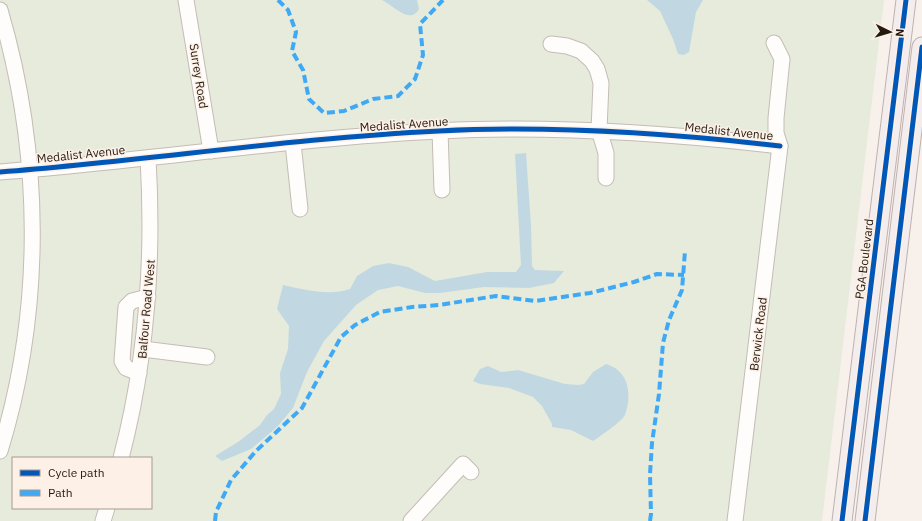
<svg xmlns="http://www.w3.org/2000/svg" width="922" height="521" font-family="'IBM Plex Sans',sans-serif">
	<rect width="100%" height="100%" fill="#f8f1eb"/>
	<!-- green -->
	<path fill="#e6ebdc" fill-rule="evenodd" d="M0,0H884L822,521H0ZM13,458H151V508H13Z"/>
	<!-- water -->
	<g fill="#c1d8e2">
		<path d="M382,0H417L419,9C410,25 394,6 382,0Z"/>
		<path d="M647,0H703L696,12L689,52L684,55L678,54L673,39L660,11Z"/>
		<path d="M526,153L531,226L532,266L535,270L564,271L554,283L529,288L484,287L440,293H425L398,286L378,290L356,305L324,341L307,372L293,408L277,427L251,449L222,461L215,456L238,442L260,425L267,415L274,409L281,394L280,373L288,349L289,326L277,309L283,285C305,290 329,296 350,289L357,276L373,266L389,263L408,267L435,281L487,272H516L521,265L515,154Z"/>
		<path d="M606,364C625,370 630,385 628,403C627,408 626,414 623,418C614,427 603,434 593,441L571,430L552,427V424L542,406L533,397L509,388L480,384L473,381L480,369L488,366L501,372L518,370L565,384L578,385L584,384L593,372Z"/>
	</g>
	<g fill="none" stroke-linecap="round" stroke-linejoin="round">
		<defs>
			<g id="minor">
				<path d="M186,0L211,151"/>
				<path d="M0,10C42,153 44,308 0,451"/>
				<path d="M551,44L567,46L581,51L592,61L597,69L601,83L599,130L606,153V178"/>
				<path d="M440,131L442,190"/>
				<path d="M293,143L300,209"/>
				<path d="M0,172C146,161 292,138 439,131C553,125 667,133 780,146"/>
				<path d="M143,349L207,357"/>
				<path d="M139,373L126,368L122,361L126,307L132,301L148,297"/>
				<path d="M121,458C147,359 154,259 148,158"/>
				<path d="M103,521L107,508"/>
				<path d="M411,521L463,464L471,472"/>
				<path d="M735,521L780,146L776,133V118L782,59L774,43"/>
			</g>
			<g id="major">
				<path d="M842,521L906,0"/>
				<path d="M865,521L922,47"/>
			</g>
		</defs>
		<!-- minor casing -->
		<use href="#minor" stroke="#c5bcb5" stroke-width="17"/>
		<!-- major casing -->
		<use href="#major" stroke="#beb1af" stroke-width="21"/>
		<!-- minor -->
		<use href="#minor" stroke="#fefdfc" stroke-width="15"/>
		<!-- major -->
		<use href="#major" stroke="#f4eded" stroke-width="19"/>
		<!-- quiet -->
		<g stroke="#3fa9f5" stroke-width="4" stroke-dasharray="8 4" stroke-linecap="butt">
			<path d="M278,0L288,10L296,32L292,51L303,70L309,99L324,113L344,111L373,99L398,96L415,79L423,55L420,24L443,0"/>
			<path d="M215,521L216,512L231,480L256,451L302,408L341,337L355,325L380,312L412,307L439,305L496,296L535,301L590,293L634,282L657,274L684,275"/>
			<path d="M650,521L651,514L650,474L652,443L659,394L663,343L669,320L682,290L685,251"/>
		</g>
		<defs>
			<g id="cycleway">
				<path d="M0,172C146,161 292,138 439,131C553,125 667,133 780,146"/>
				<path d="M842,521L906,0"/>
				<path d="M865,521L922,47"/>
			</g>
		</defs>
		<!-- cycleway casing -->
		<use href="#cycleway" stroke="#fdf0e6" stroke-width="8"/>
		<!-- cycleway -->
		<use href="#cycleway" stroke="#0057b8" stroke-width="5"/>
	</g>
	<g text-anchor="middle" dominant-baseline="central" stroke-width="3" stroke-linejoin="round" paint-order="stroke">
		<!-- street labels -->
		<g font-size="12" fill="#241910" stroke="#fdf0e6">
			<text transform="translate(199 76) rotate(81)">Surrey Road</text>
			<text transform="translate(404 124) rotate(-4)">Medalist Avenue</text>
			<text transform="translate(729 131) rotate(6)">Medalist Avenue</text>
			<text transform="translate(81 154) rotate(-6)">Medalist Avenue</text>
			<text transform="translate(864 259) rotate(-83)">PGA Boulevard</text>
			<text transform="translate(146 309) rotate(-85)">Balfour Road West</text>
			<text transform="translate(758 334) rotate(-83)">Berwick Road</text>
		</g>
	</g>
	<!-- legend -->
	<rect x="12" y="457" width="140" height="52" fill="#fdf0e6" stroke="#a69a90"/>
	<rect x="20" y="470" width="20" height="6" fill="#0057b8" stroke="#a69a90"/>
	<text x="48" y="477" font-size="12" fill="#241910">Cycle path</text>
	<rect x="20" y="490" width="20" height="6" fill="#3fa9f5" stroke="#a69a90"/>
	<text x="48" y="497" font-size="12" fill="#241910">Path</text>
	<!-- north arrow -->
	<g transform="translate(890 32) rotate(95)" stroke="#fdf0e6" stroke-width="3" paint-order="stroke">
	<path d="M0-3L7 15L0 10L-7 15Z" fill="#241910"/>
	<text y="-6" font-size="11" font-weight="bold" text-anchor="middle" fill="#241910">N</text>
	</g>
</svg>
